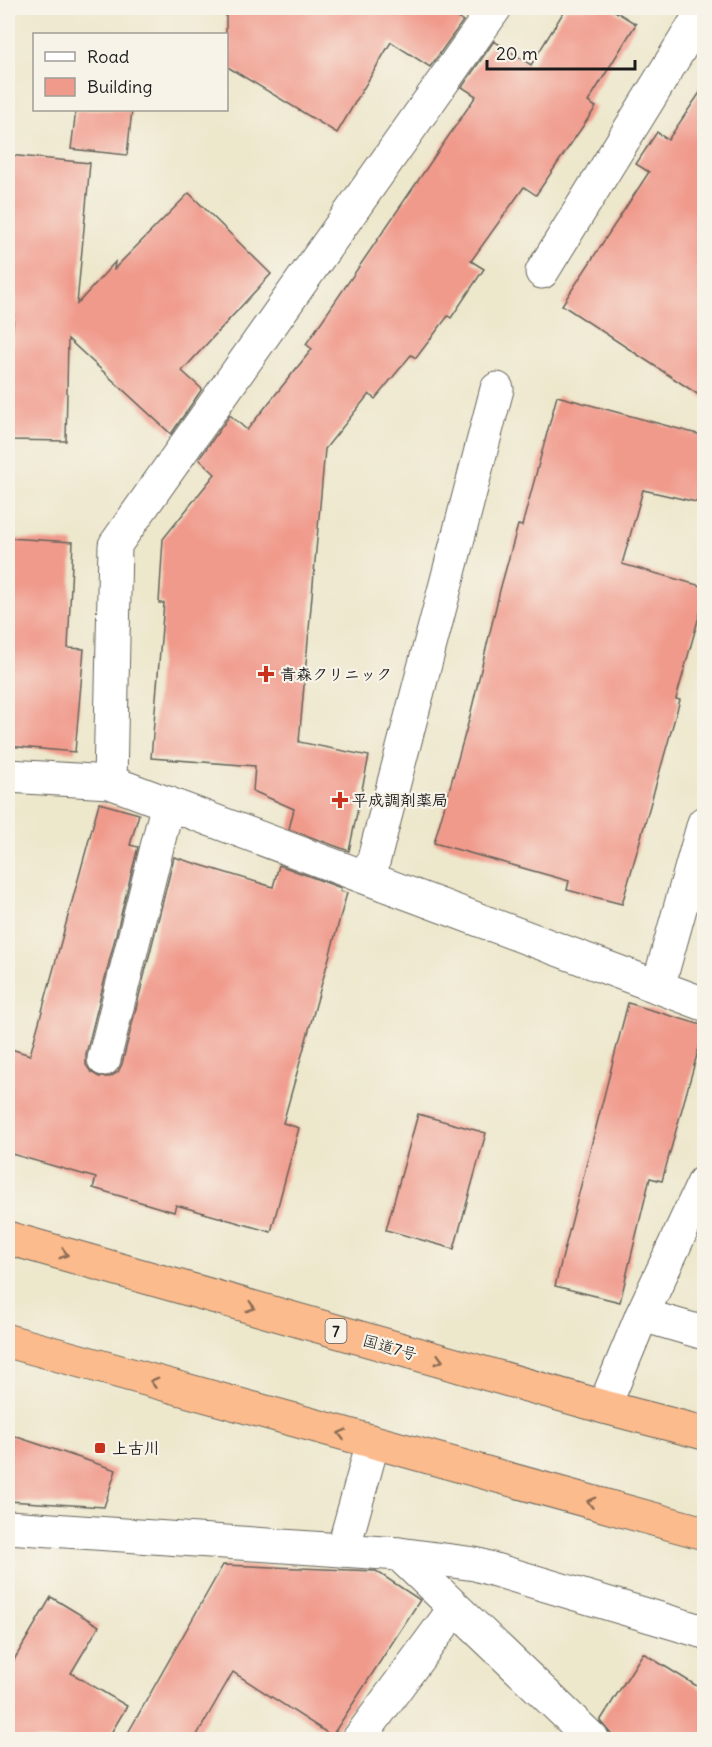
<svg xmlns="http://www.w3.org/2000/svg" width="712" height="1747" font-family="Delius,'Klee One',sans-serif">
	<rect width="100%" height="100%" fill="#f7f3e8"/>
	<filter id="ink" filterUnits="userSpaceOnUse"><feTurbulence type="fractalNoise" baseFrequency=".0167" numOctaves="2"/><feDisplacementMap in="SourceGraphic" scale="12" xChannelSelector="R" yChannelSelector="G"/><feConvolveMatrix kernelMatrix="1 2 1 2 8 2 1 2 1" color-interpolation-filters="sRGB"/></filter>
	<filter id="wash" filterUnits="userSpaceOnUse"><feTurbulence type="fractalNoise" baseFrequency=".008" numOctaves="4" result="noise"/><feDisplacementMap in="SourceGraphic" scale="24" xChannelSelector="R" yChannelSelector="G"/><feGaussianBlur stdDeviation="1.35" result="paint"/><feColorMatrix in="noise" values="0 0 0 0 0 0 0 0 0 0 0 0 0 0 0 0 0 1.4 0 .05"/><feComposite in="paint" operator="in"/></filter>
	<g filter="url(#wash)">
		<rect width="100%" height="100%" fill="#ede7cc"/>
		<g id="blocks">
			<!-- building -->
			<g fill="#f09a8b">
				<path d="M226,8H443L463,21L430,67L391,42L337,133L226,66Z"/>
				<path d="M566,8H610L636,24L588,102L596,107L536,195L524,187L471,261L484,269L451,318L448,316L416,358L411,355L375,399L369,394L325,449L299,742L369,756L349,851L289,829L294,809L253,791L255,766L151,758L164,603H159L163,539L215,474L199,459L230,415L247,430L312,349L306,344L476,96L462,87L494,41L531,65Z"/>
				<path d="M705,85V399L562,305L649,172L636,164L657,132L668,140Z"/>
				<path d="M76,110H132L127,155L71,149Z"/>
				<path d="M8,155L90,163L77,304L115,262L114,269L189,193L271,274L182,371L202,389L171,434L68,339L66,441L8,440V390L15,295L8,294Z"/>
				<path d="M557,396L705,436V504L643,490L622,564L705,587V595L676,699L680,700L622,904L567,890L569,881L434,843L469,720L500,590L518,525L522,526Z"/>
				<path d="M8,538L73,542L68,648L84,649L75,752L8,746Z"/>
				<path d="M99,803L139,814L130,845L138,847L86,1054V1065L91,1072L99,1077H110L118,1072L122,1064L174,857L273,887L279,865L341,888L340,891L347,893L283,1123L299,1128L271,1232L176,1205L174,1212L93,1188L96,1178L8,1153V1048L30,1055Z"/>
				<path d="M628,1003L705,1026L662,1181L650,1178L620,1302L555,1286Z"/>
				<path d="M418,1114L486,1133L454,1249L386,1230Z"/>
				<path d="M8,1434L116,1470L104,1507L8,1501Z"/>
				<path d="M223,1565L376,1571L420,1600L332,1736L233,1672L194,1740H124Z"/>
				<path d="M51,1597L99,1626L71,1673L127,1706L107,1740H8V1670Z"/>
				<path d="M643,1653L705,1691V1740H611V1734L600,1721Z"/>
			</g>
		</g>
	</g>
	<g filter="url(#ink)">
		<use href="#blocks" fill-opacity="0" stroke="#65635a" stroke-width="1.5"/>
		<g fill="none" stroke-linecap="round" stroke-linejoin="round">
			<defs>
				<g id="minor">
					<path d="M542,272L701,14"/>
					<path d="M8,776L110,782L704,1004"/>
					<path d="M110,782L115,545L495,8"/>
					<path d="M369,878L497,389"/>
					<path d="M658,987L704,823"/>
					<path d="M104,1059L168,803"/>
					<path d="M642,1315L704,1333"/>
					<path d="M604,1407L642,1315L704,1182"/>
					<path d="M8,1527L399,1554L593,1740"/>
					<path d="M343,1550L373,1442"/>
					<path d="M399,1554L475,1564L704,1632"/>
					<path d="M358,1740L455,1608"/>
				</g>
				<g id="highway">
					<path d="M8,1238L604,1407L704,1433"/>
					<path d="M8,1341L704,1533"/>
				</g>
			</defs>
			<!-- minor casing -->
			<use href="#minor" stroke="#65635a" stroke-width="35"/>
			<!-- highway casing -->
			<use href="#highway" stroke="#65635a" stroke-width="35"/>
			<!-- minor -->
			<use href="#minor" stroke="#fff" stroke-width="33"/>
			<!-- highway -->
			<use href="#highway" stroke="#fbbb8c" stroke-width="33"/>
		</g>
		<!-- one-way arrows -->
		<defs><path id="oneway-chevron" d="M-2-3.5L2.5 0L-2 3.5" fill="none" stroke-width="1.6" stroke-linecap="round" stroke-linejoin="round" transform="scale(1.5)"/></defs>
		<g stroke="#8c6c54">
			<use href="#oneway-chevron" transform="translate(64 1254) rotate(16)"/>
			<use href="#oneway-chevron" transform="translate(251 1307) rotate(16)"/>
			<use href="#oneway-chevron" transform="translate(439 1360) rotate(16)"/>
			<use href="#oneway-chevron" transform="translate(154 1382) rotate(-165)"/>
			<use href="#oneway-chevron" transform="translate(342 1434) rotate(-165)"/>
			<use href="#oneway-chevron" transform="translate(591 1502) rotate(-165)"/>
		</g>
	</g>
	<!-- markers -->
	<g fill="#c8321e" stroke="#f7f3e8" stroke-width="2">
		<path d="M263 665h6v6h6v6h-6v6h-6v-6h-6v-6h6z"/>
		<path d="M337 791h6v6h6v6h-6v6h-6v-6h-6v-6h6z"/>
		<rect x="94" y="1442" width="12" height="12" rx="3"/>
	</g>
	<g text-anchor="middle" dominant-baseline="central" stroke-width="4.5" stroke-linejoin="round" paint-order="stroke">
		<!-- shield labels -->
		<rect fill="#f7f3e8" stroke="#5e5c59" stroke-width="1.5" x="325.5" y="1319" width="21" height="24" rx="4.5"/>
		<g font-size="15" font-weight="bold" fill="#1c1c1c">
			<text x="336" y="1331">7</text>
		</g>
		<!-- poi labels -->
		<g font-size="16" font-weight="bold" fill="#1c1c1c" stroke="#f7f3e8" text-anchor="start">
			<text x="280" y="674">青森クリニック</text>
			<text x="352" y="800">平成調剤薬局</text>
			<text x="112" y="1448">上古川</text>
		</g>
		<!-- street labels -->
		<g font-size="16" fill="#1c1c1c" stroke="#f7f3e8">
			<text transform="translate(390 1347) rotate(16)">国道7号</text>
		</g>
	</g>
	<!-- margin -->
	<rect width="712" height="1747" fill="none" stroke="#f7f3e8" stroke-width="30"/>
	<!-- legend -->
	<rect x="33" y="33" width="195" height="78" fill="#f7f3e8" stroke="#9f9d96" stroke-width="1.5"/>
	<rect x="45" y="52" width="30" height="9" fill="#ffffff" stroke="#9f9d96" stroke-width="1.5"/>
	<text x="87" y="63" font-size="18" fill="#1c1c1c">Road</text>
	<rect x="45" y="78" width="30" height="18" fill="#f09a8b" stroke="#9f9d96" stroke-width="1.5"/>
	<text x="87" y="93" font-size="18" fill="#1c1c1c">Building</text>
	<!-- scale -->
	<path d="M487 60v9h148v-9" fill="none" stroke="#1c1c1c" stroke-width="3"/>
	<text x="496" y="60" font-size="18" fill="#1c1c1c" stroke="#f7f3e8" stroke-width="4.5" paint-order="stroke">20 m</text>
</svg>
